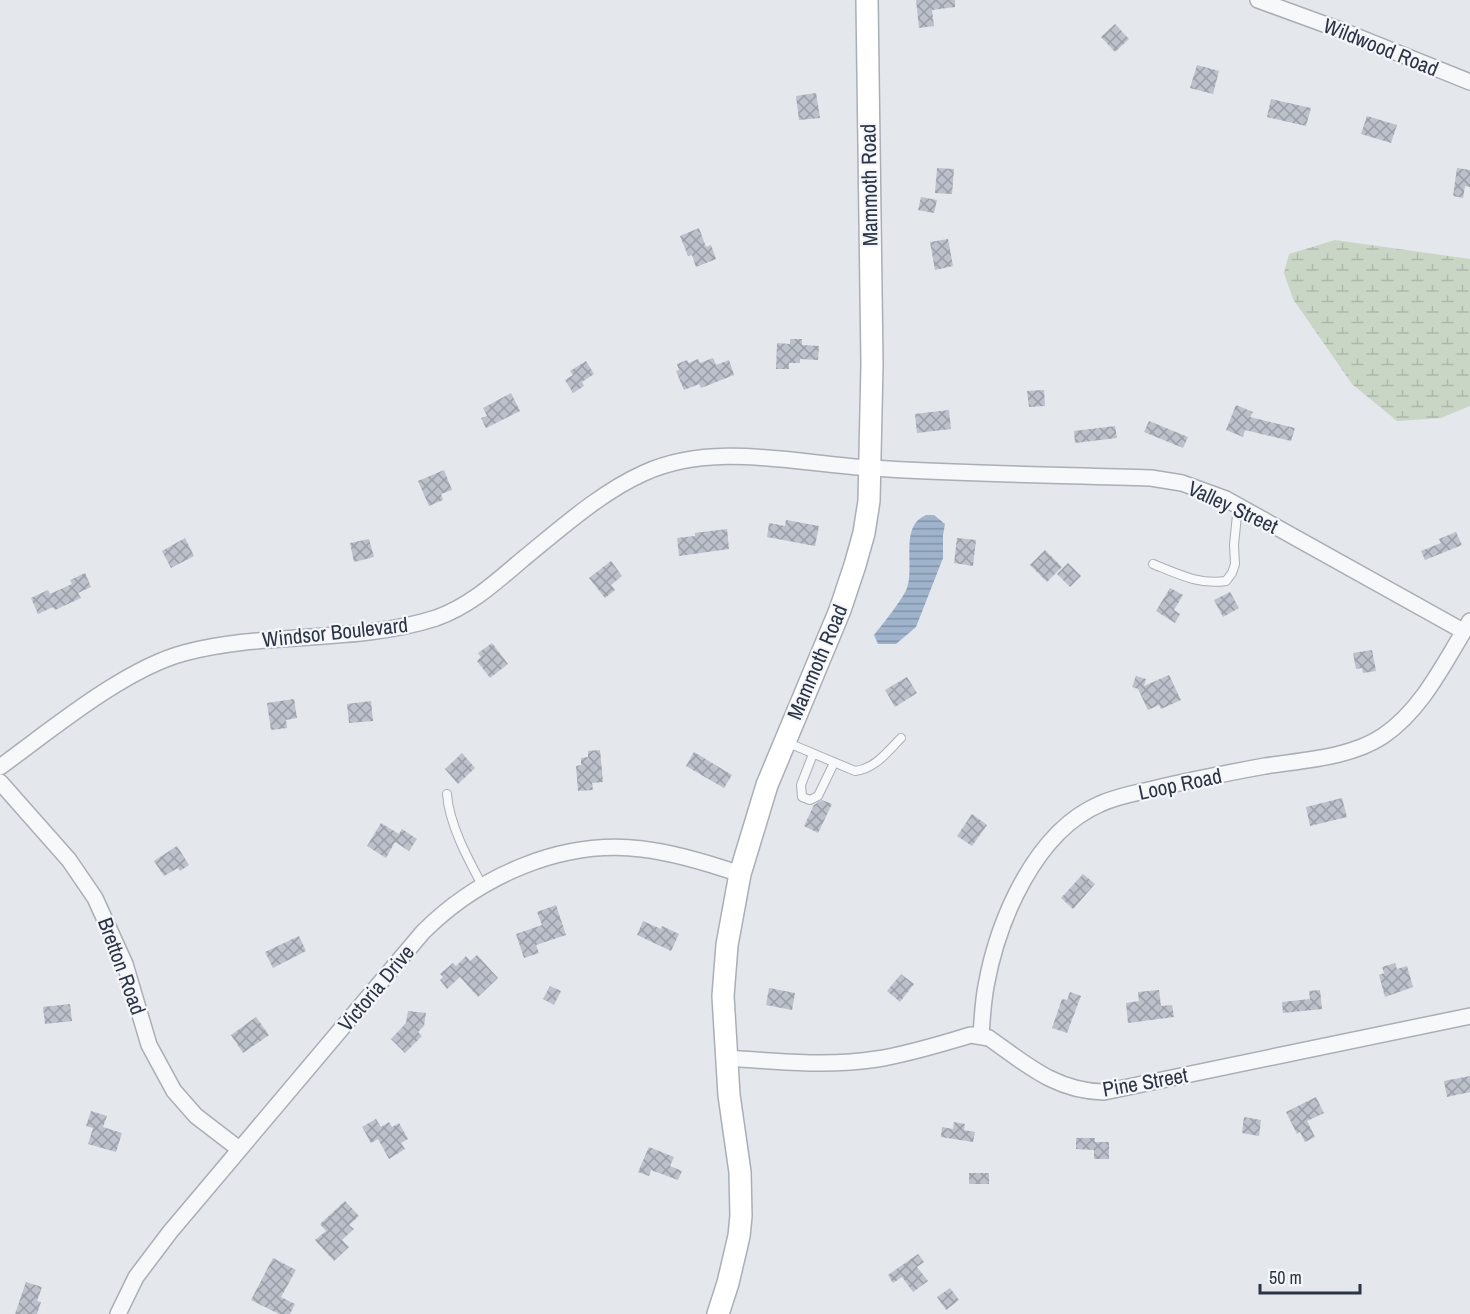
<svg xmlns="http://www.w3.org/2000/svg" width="1470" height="1314" font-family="'Archivo Narrow',sans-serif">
	<defs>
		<pattern id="wetland-marsh" width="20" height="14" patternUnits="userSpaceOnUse" patternTransform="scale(1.5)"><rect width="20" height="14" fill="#c9d6c5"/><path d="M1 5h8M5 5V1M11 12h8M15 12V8" fill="none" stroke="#adb8ab"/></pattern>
		<pattern id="water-rules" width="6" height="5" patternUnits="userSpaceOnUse" patternTransform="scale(1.5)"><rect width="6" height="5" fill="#9fb4cc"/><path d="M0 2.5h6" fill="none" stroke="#8293a7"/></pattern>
		<pattern id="building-cross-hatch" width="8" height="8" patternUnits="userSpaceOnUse" patternTransform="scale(1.5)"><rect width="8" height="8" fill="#bbc0ca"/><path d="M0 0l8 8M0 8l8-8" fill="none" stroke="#989da6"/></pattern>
	</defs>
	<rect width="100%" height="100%" fill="#e4e7ec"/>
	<!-- wetland -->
	<path fill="url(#wetland-marsh)" d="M1335,240L1470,259V406L1441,418L1397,421L1352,384L1293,299L1284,273L1289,254Z"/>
	<!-- water -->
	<path fill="url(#water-rules)" d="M926,515H934L945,524L943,535V558L916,627L896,644H878L874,635C882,625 903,599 907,588C915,565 899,526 926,515Z"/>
	<!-- building -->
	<g fill="url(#building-cross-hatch)">
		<path d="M916,0H955V7L932,10L934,26L919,28Z"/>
		<path d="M1115,24L1129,39L1115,52L1101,37Z"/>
		<path d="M1197,65L1219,71L1213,94L1190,88Z"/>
		<path d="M816,93L820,118L799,120L796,96Z"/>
		<path d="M1271,99L1311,108L1306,126L1267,117Z"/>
		<path d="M1367,116L1397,125L1391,143L1361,134Z"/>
		<path d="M937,168L954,169L952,194L935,193Z"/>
		<path d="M1457,168L1470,170V187L1465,186L1463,198L1453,196Z"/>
		<path d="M921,197L937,200L934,213L918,210Z"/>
		<path d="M699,228L706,247L711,245L716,259L696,267L692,255L688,256L680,236Z"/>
		<path d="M948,239L953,266L935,270L930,242Z"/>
		<path d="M790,339H802V345L819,346L818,360L800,359V363H789V369H776L777,343L790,344Z"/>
		<path d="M713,358L716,365L729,360L734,375L701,388L699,384L684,390L676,371L679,370L677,364L687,360L689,363L698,359L700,363Z"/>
		<path d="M586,361L594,374L582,382L584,386L573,393L565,380L573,375L570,371Z"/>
		<path d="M1044,390L1045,406L1029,407L1027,391Z"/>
		<path d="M511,393L520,411L486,428L481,418L487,416L483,408Z"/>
		<path d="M1236,405L1253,412L1250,417L1295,428L1291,441L1245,430L1243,437L1226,430Z"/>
		<path d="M949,410L951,429L917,433L915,414Z"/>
		<path d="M1149,421L1188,437L1183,448L1144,432Z"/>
		<path d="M1115,426L1117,438L1075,443L1074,431Z"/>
		<path d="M444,470L452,490L441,494L443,500L429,506L418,481Z"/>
		<path d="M786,520L819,526L815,546L767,537L769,523L785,526Z"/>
		<path d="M727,529L729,549L679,556L677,538L695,536V533Z"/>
		<path d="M1456,532L1462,545L1425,560L1421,551L1441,543L1439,539Z"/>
		<path d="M185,538L194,556L171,568L162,551Z"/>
		<path d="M957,538L976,540L973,566L954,563Z"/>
		<path d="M369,539L374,557L354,562L350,543Z"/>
		<path d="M1045,550L1062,567L1047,582L1030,565Z"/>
		<path d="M611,561L622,576L611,585L615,590L605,598L589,578Z"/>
		<path d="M1068,563L1081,576L1070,587L1057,574Z"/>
		<path d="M85,573L91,587L78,593L81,598L55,610L53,607L38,614L31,598L48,590L50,594L72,584L70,580Z"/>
		<path d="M1170,588L1183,595L1174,610L1180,614L1175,623L1156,611Z"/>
		<path d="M1230,592L1239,608L1223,617L1214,600Z"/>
		<path d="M492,643L508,664L490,678L477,661L481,657L478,653Z"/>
		<path d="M1372,650L1376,671L1363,673L1362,668L1356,669L1353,653Z"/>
		<path d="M1169,675L1181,700L1161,709L1159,705L1148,710L1138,689L1132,687L1136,676L1146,679L1144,686Z"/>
		<path d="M907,677L917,693L895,707L885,690Z"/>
		<path d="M294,699L297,718L286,720L287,728L271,730L267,703Z"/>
		<path d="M371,701L373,721L349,723L347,704Z"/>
		<path d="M600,750L603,782L592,783L593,790L578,791L576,766L581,765V758L588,757V751Z"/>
		<path d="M694,752L732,775L724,788L686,766Z"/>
		<path d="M462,753L475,768L458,784L445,769Z"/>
		<path d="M1342,798L1347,817L1310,826L1306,807Z"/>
		<path d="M822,800L832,804L818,833L804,826L814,805Z"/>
		<path d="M972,814L987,825L972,846L957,836Z"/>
		<path d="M381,823L399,834L402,829L417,839L409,851L395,842L386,858L367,846Z"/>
		<path d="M177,846L189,865L180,871L178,868L164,876L154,861Z"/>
		<path d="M1083,874L1095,884L1073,909L1061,898Z"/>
		<path d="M556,905L566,935L536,945L539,953L524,958L516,934L542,925L537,912Z"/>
		<path d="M643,921L661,929L662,926L679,934L671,951L637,935Z"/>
		<path d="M299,936L306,951L273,968L265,952Z"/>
		<path d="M477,955L498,978L478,997L460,977L447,989L440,980L443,977L440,974L453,963L456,966L466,956L470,961Z"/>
		<path d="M1395,963L1397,969L1407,966L1413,987L1385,997L1379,975L1384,973L1382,967Z"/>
		<path d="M901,974L914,984L900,1002L887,991Z"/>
		<path d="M550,986L561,991L554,1005L543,999Z"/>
		<path d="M769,988L795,993L792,1010L766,1005Z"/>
		<path d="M1159,990L1161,1006L1172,1005L1174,1017L1128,1023L1126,1003L1139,1001L1138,992Z"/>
		<path d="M1320,990L1322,1009L1283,1013L1282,1002L1310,999L1309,991Z"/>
		<path d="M1070,992L1081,996L1067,1033L1052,1028L1062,999L1067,1000Z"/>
		<path d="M70,1004L72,1021L45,1024L43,1007Z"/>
		<path d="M408,1011L426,1013L424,1026L418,1032L422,1036L405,1053L391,1039L406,1023Z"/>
		<path d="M256,1017L269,1035L243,1053L231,1035Z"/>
		<path d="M1470,1076V1092L1447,1097L1444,1081Z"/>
		<path d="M1316,1097L1324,1113L1307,1121L1315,1137L1305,1142L1300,1132L1297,1134L1286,1112Z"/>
		<path d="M91,1111L107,1116L103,1127L122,1133L116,1152L88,1144L93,1128L86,1126Z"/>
		<path d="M1244,1117L1261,1120L1259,1136L1242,1133Z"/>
		<path d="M376,1119L381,1127L389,1122L392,1127L399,1123L408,1139L401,1143L405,1149L389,1159L378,1139L371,1143L362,1127Z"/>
		<path d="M954,1122L965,1124L964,1130L975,1132L973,1142L941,1137L942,1127L953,1129Z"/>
		<path d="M1076,1138H1095V1142H1109V1159H1094V1150L1076,1149Z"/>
		<path d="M649,1147L674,1157L670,1166L682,1171L678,1180L651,1170L649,1176L638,1172Z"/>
		<rect x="969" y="1173" width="20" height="11"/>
		<path d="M345,1201L359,1216L349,1225L354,1229L342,1240L349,1247L334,1261L315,1240L326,1231L320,1224Z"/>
		<path d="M918,1254L924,1262L917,1267L928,1281L913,1292L902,1277L893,1283L888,1275Z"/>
		<path d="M273,1258L296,1270L281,1297L295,1304L290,1314H279L251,1300Z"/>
		<path d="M26,1282L42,1287L37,1301L41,1302L37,1314H15Z"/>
		<path d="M950,1288L959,1300L946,1310L937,1297Z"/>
	</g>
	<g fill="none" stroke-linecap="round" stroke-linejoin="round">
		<defs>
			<g id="lane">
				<path d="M1153,564C1178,574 1199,585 1226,581L1232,573L1235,564L1234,545L1238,505"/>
				<path d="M786,742L855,771C875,769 888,751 901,738"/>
				<path d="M813,754L801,785L802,797L810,800L818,796L834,763"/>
				<path d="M447,794C449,824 468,859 482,885"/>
			</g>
			<g id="street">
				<path d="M1258,0L1343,31L1470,82"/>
				<path d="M0,767C51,730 124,669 184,653C266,631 355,644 436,618C470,606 496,582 523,559C560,529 601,492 644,473C714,441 798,464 871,468C964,474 1058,475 1151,478L1182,483L1226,499L1463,631"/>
				<path d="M0,782L69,860L95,898L125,964L149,1045L174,1091L196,1116L239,1149"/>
				<path d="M981,1036C982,1019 983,1002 986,986C998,920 1035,832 1100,804C1117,796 1136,793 1153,789C1190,780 1227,773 1265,766C1303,760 1350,758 1383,736C1423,709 1445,661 1470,621"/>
				<path d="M725,1058C776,1061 826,1067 877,1059C909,1054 940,1044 971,1035L989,1038C1027,1065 1056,1091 1104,1092L1470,1016"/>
				<path d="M118,1314L136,1277L170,1232L423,932C479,876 562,839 642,849C676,853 708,863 740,874"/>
			</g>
			<path id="secondary" d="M718,1314L728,1283L739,1236L741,1216L740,1172L729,1095L723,996L727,945L740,874L767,785L840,610L855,565L864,533L869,501L872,364L867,0"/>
		</defs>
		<!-- lane casing -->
		<use href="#lane" stroke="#a9aeb7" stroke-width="10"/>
		<!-- street casing -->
		<use href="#street" stroke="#a9aeb7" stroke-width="18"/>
		<!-- secondary casing -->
		<use href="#secondary" stroke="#a9aeb7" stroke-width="24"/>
		<!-- lane -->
		<use href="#lane" stroke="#f7f8fa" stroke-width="8"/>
		<!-- street -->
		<use href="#street" stroke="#f7f8fa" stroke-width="15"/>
		<!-- secondary -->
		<use href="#secondary" stroke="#fff" stroke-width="21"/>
	</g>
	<g text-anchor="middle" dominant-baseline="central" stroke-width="4.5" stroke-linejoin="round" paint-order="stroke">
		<!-- street labels -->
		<g font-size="21" fill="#2b3445" stroke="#f4f6f9">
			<text transform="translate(1381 47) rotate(22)">Wildwood Road</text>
			<text transform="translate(869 185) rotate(-91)">Mammoth Road</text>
			<text transform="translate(1233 507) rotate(25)">Valley Street</text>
			<text transform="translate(335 632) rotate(-6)">Windsor Boulevard</text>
			<text transform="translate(817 662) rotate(-67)">Mammoth Road</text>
			<text transform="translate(1180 784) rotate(-12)">Loop Road</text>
			<text transform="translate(122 966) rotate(70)">Bretton Road</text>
			<text transform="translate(376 988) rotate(-50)">Victoria Drive</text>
			<text transform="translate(1145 1082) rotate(-10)">Pine Street</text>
		</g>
	</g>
	<!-- scale -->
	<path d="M1260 1284v9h100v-9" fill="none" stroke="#2b3445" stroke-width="3"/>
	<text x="1269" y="1284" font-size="18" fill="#2b3445" stroke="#f4f6f9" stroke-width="4.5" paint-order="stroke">50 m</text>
</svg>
